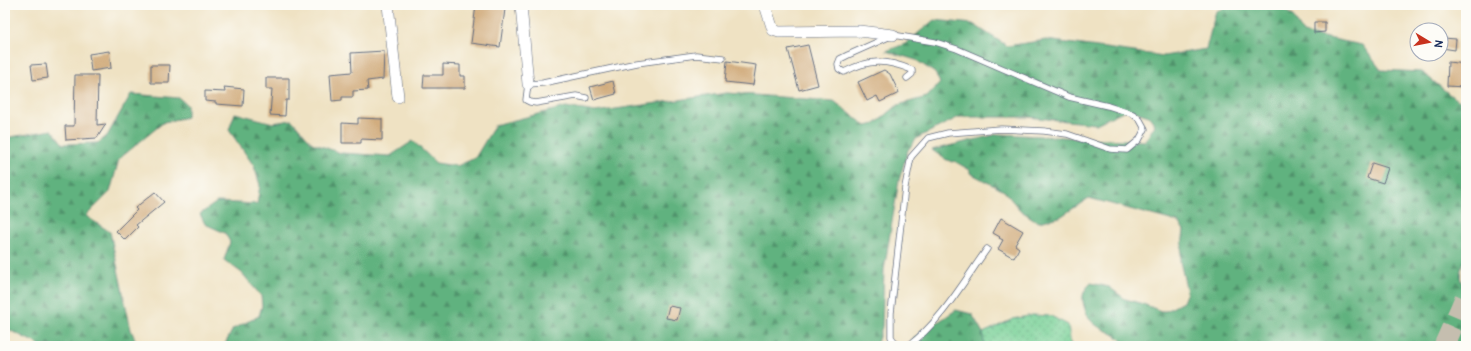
<svg xmlns="http://www.w3.org/2000/svg" width="1471" height="351" font-family="Pangolin,sans-serif">
	<defs>
		<pattern id="grass-dots" width="8" height="8" patternUnits="userSpaceOnUse"><rect width="8" height="8" fill="#77d096"/><path d="M2 2h.1M6 6h.1" fill="none" stroke="#61a97e" stroke-width="1.8" stroke-linecap="round"/></pattern>
		<pattern id="forest-firs" width="22" height="20" patternUnits="userSpaceOnUse"><rect width="22" height="20" fill="#61b27f"/><path d="M5 1l3.5 6h-7zM16 11l3.5 6h-7z" fill="#4f916b"/></pattern>
	</defs>
	<rect width="100%" height="100%" fill="#fdfcf7"/>
	<filter id="ink" filterUnits="userSpaceOnUse"><feTurbulence type="fractalNoise" baseFrequency=".025" numOctaves="2"/><feDisplacementMap in="SourceGraphic" scale="8" xChannelSelector="R" yChannelSelector="G"/><feConvolveMatrix kernelMatrix="1 2 1 2 8 2 1 2 1" color-interpolation-filters="sRGB"/></filter>
	<filter id="wash" filterUnits="userSpaceOnUse"><feTurbulence type="fractalNoise" baseFrequency=".012" numOctaves="4" result="noise"/><feDisplacementMap in="SourceGraphic" scale="16" xChannelSelector="R" yChannelSelector="G"/><feGaussianBlur stdDeviation="0.9" result="paint"/><feColorMatrix in="noise" values="0 0 0 0 0 0 0 0 0 0 0 0 0 0 0 0 0 1.4 0 .05"/><feComposite in="paint" operator="in"/></filter>
	<g filter="url(#wash)">
		<rect width="100%" height="100%" fill="#efe2c3"/>
		<!-- grass -->
		<path fill="url(#grass-dots)" stroke="#49807a" d="M1033,315L1051,316L1068,325L1071,346H984L983,333L1013,319Z"/>
		<!-- forest -->
		<g fill="url(#forest-firs)" stroke="#3e706e">
			<path d="M1236,5H1276L1292,15L1303,33L1362,45L1381,70L1422,72L1454,98L1466,104V256C1461,268 1456,278 1466,289V346H1125C1115,326 1091,335 1084,306C1081,295 1084,290 1091,283L1109,287L1125,299L1143,304L1161,311H1166L1183,302L1187,292L1180,261L1184,230L1178,222L1089,198L1060,217L1038,222L1020,210L1004,191L970,173V170L954,161L952,162L945,159L932,150L998,134L1145,141L1155,125L1149,116L1127,109L1096,124L1028,117H959L917,138L908,150L899,180L884,270L882,327L876,346H224L233,329L259,316L262,306L261,296L242,273L224,260L230,242L225,233L205,224L200,214L217,202L257,204L260,185L254,166L229,130L235,113L273,123L292,120L312,143L341,153L390,156L413,141L436,163L457,166L475,158L495,125L566,107L595,112L727,93L834,101L866,126L875,124L898,105L927,97L940,83L935,73L916,60L886,51L905,44L934,20L973,24L1007,46L1046,40L1164,56L1206,49L1216,11Z"/>
			<path d="M131,94L179,98L187,105V117L164,122L119,159L110,192L86,216L110,232L131,330L138,346H42L5,328V138L52,130L63,144L98,143L107,136Z"/>
			<path d="M956,310L972,314L983,333L984,346H909L914,338Z"/>
		</g>
		<g id="blocks">
			<!-- building -->
			<g fill="#d2ad7f">
				<path d="M476,5L505,9L500,47L471,43Z"/>
				<path d="M1314,22H1325V32L1314,33Z"/>
				<path d="M1443,38L1456,39L1455,50L1442,48Z"/>
				<path d="M808,45L818,85L799,90L788,49Z"/>
				<path d="M109,51L111,68L91,71L89,54Z"/>
				<path d="M384,51L383,79L367,81L368,90L353,91V97H342V100L332,101L330,74L352,72L351,53Z"/>
				<path d="M727,61L756,65L753,85L725,82Z"/>
				<path d="M1448,62L1466,64L1465,87L1447,86Z"/>
				<path d="M46,64L48,78L33,80L31,65Z"/>
				<path d="M443,64L460,65V76H465V88H423L424,75H443Z"/>
				<path d="M151,65H170L169,83H151Z"/>
				<path d="M884,70L890,74L899,93L880,102L877,96L867,101L858,82Z"/>
				<path d="M75,75H98L97,125L106,124L97,138L66,140L65,126H74Z"/>
				<path d="M266,78H289V100H286L285,116L270,115L272,89H266Z"/>
				<path d="M613,81L616,94L594,100L590,87Z"/>
				<path d="M224,87L244,89L243,106L216,104V102L205,101V91L225,92Z"/>
				<path d="M358,118L382,119V140L361,139V143H342V123L358,124Z"/>
				<path d="M1372,163L1388,168L1383,183L1367,178Z"/>
				<path d="M155,192L164,202L136,225L138,227L125,240L116,231L137,210L135,208Z"/>
				<path d="M1001,218L1023,231L1015,245L1019,248L1014,258L998,249L1003,240L999,238L1000,237L993,233Z"/>
				<path d="M669,306L680,308L677,320L666,318Z"/>
			</g>
		</g>
	</g>
	<g filter="url(#ink)">
		<use href="#blocks" fill-opacity="0" stroke="#656e81" stroke-width="1"/>
		<g fill="none" stroke-linecap="round" stroke-linejoin="round">
			<!-- highway-tunnel -->
			<path stroke="#c5beaf" stroke-width="21" stroke-dasharray="21 10" stroke-linecap="butt" d="M1444,346L1466,296"/>
			<defs>
				<g id="lane">
					<path d="M907,78L912,74V70C886,59 869,59 844,72L839,69L838,64L840,59L848,55L893,35L935,42L957,49L1069,97L1108,106L1133,114L1140,120L1145,129L1139,140L1127,150L1110,149L1067,134L1044,131L1001,129L948,133L928,138L911,157L905,187L891,313V337L897,345L908,346C940,323 964,281 987,249"/>
					<path d="M586,98L576,96L536,103L530,102L526,100L528,84L543,83L637,63L696,55L723,58"/>
				</g>
				<g id="street">
					<path d="M388,5L398,97"/>
					<path d="M521,5L528,84"/>
					<path d="M765,5L773,30L779,32L859,31L893,35"/>
				</g>
			</defs>
			<!-- lane casing -->
			<use href="#lane" stroke="#656e81" stroke-width="7"/>
			<!-- street casing -->
			<use href="#street" stroke="#656e81" stroke-width="12"/>
			<!-- lane -->
			<use href="#lane" stroke="#fff" stroke-width="5.5"/>
			<!-- street -->
			<use href="#street" stroke="#fff" stroke-width="11"/>
		</g>
	</g>
	<!-- margin -->
	<rect width="1471" height="351" fill="none" stroke="#fdfcf7" stroke-width="20"/>
	<!-- north arrow -->
	<g transform="translate(1429 42) rotate(100)"><circle r="19" fill="#fdfcf7" stroke="#a3aaba"/>
	<path d="M0-3L7 15L0 10L-7 15Z" fill="#c8321e"/>
	<text y="-6" font-size="11" font-weight="bold" text-anchor="middle" fill="#1b2f5e">N</text>
	</g>
</svg>
